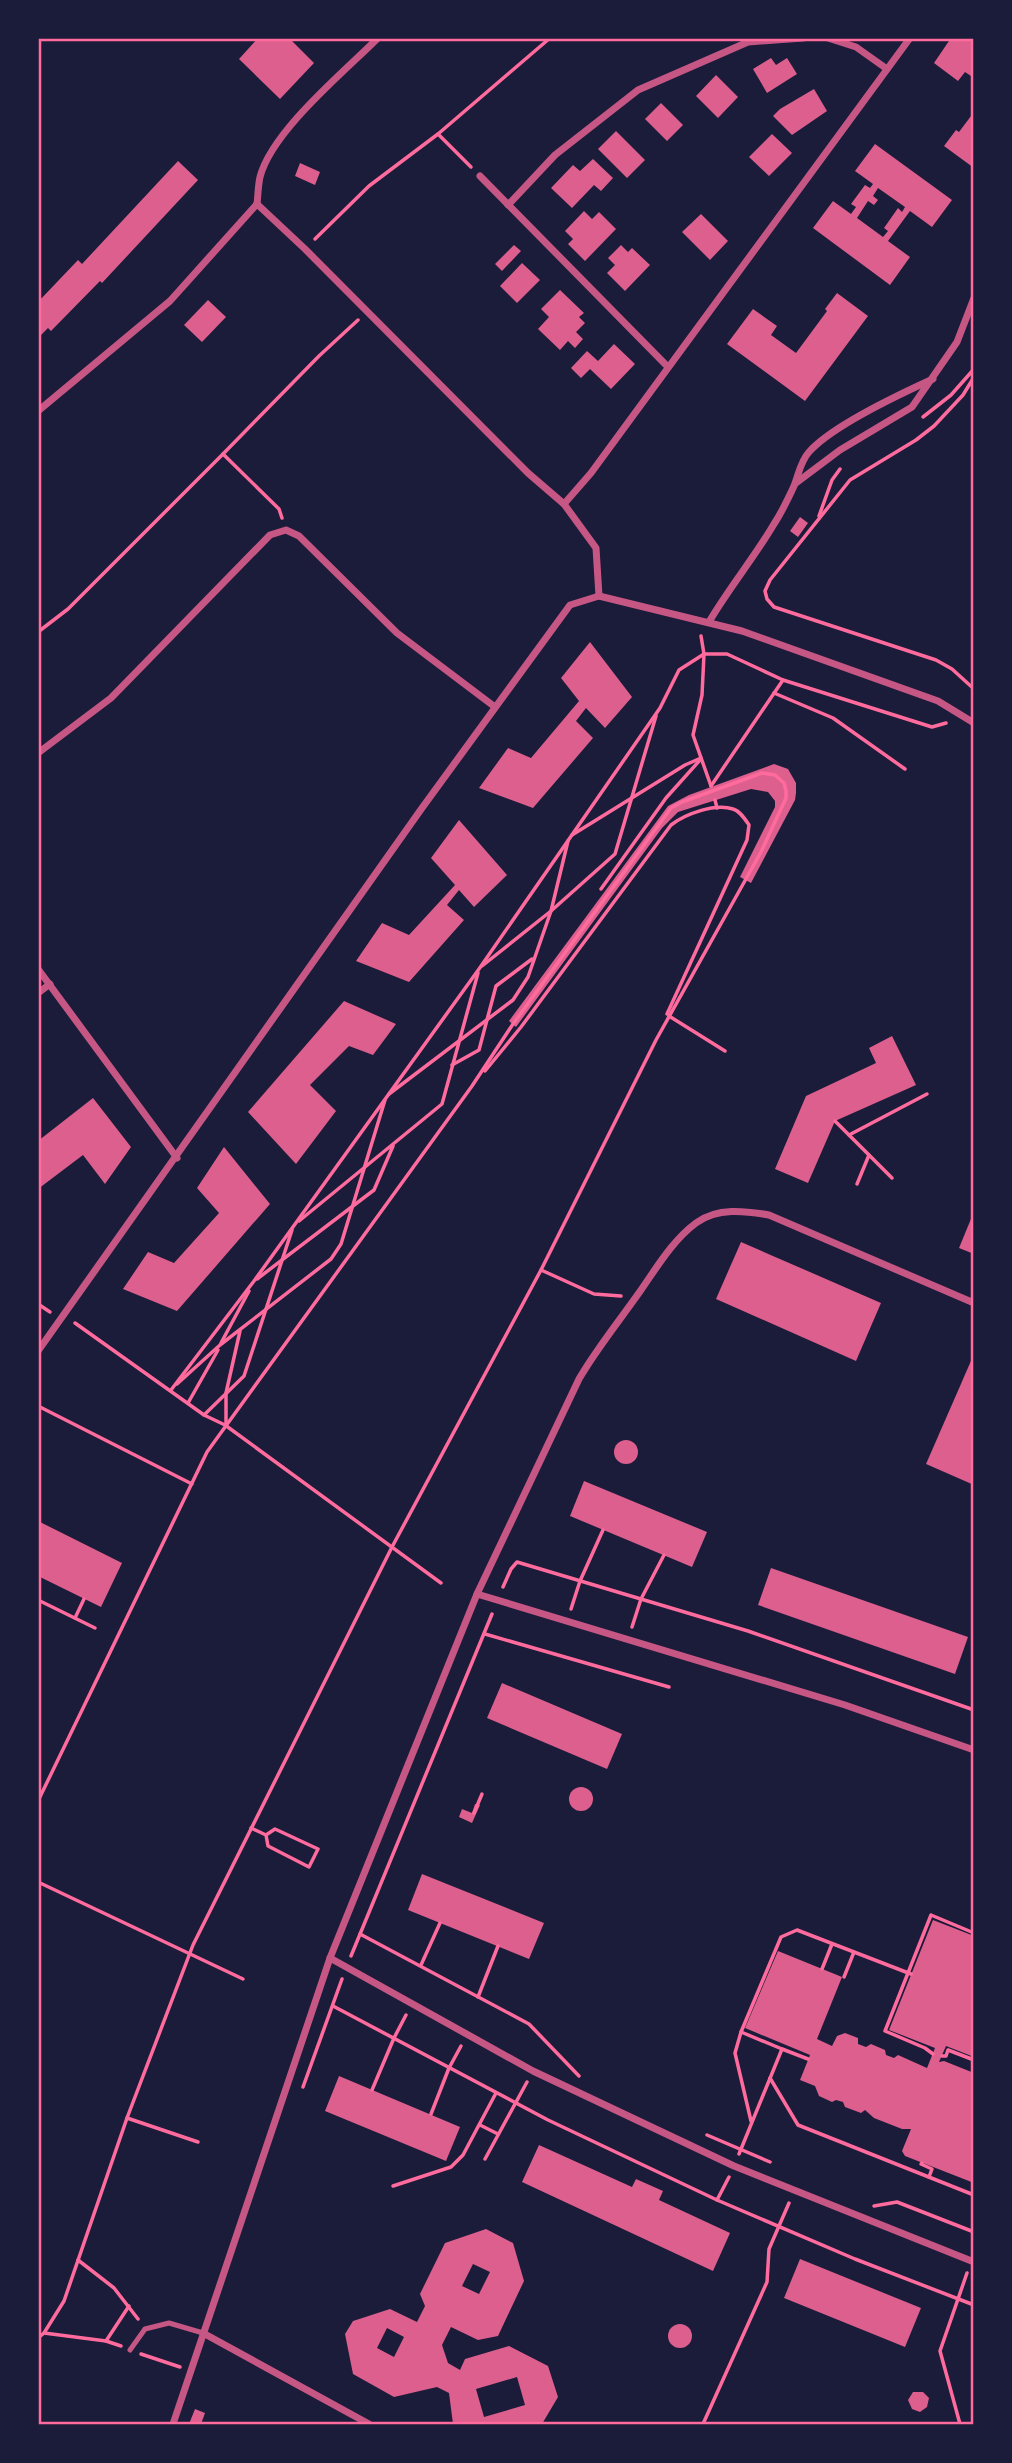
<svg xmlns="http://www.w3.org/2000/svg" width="1012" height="2463" font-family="Rubik,sans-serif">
	<rect width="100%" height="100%" fill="#1b1b3a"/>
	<!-- building -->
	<g fill="#dd5f8e" fill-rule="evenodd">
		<path d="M258,38H289L314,63L280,99L239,59Z"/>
		<path d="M951,38H974V78L965,72L958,81L934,63Z"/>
		<path d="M771,58L776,65L787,58L797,74L767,93L753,69Z"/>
		<path d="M716,75L738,97L718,118L696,96Z"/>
		<path d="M814,89L827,111L792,135L773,116L780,109Z"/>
		<path d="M661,103L683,125L667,141L645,119Z"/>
		<path d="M974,112V168L944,146L956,130L959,132Z"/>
		<path d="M616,131L645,160L627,178L598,149Z"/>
		<path d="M772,134L792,153L769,176L749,157Z"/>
		<path d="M875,144L952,200L932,227L910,211L888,241L910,257L890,285L813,228L833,201L851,214L856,207L851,204L865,185L870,188L873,184L855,171ZM878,188L905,207L902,212L898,208L884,228L888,231L883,237L857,218L868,201L874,205L878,200L873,196Z"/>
		<path d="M593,159L613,178L601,191L594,185L572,208L551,188L573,165L580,171Z"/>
		<path d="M178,161L198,180L102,283L100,281L51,331L48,328L38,338V302L78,260L82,264Z"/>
		<path d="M300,163L320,172L315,185L295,176Z"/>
		<path d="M584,211L592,219L599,212L616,229L585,261L568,244L573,239L565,231Z"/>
		<path d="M701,214L728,241L710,260L682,232Z"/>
		<path d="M514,245L521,251L502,271L495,264Z"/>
		<path d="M621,245L628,252L632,248L650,265L625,291L607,273L615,265L608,258Z"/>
		<path d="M522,263L540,280L517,303L500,286Z"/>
		<path d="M560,290L584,313L579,317L585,323L576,332L583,339L575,348L568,341L560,350L538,329L549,317L541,309Z"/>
		<path d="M837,293L868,316L805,401L727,344L753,309L777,326L771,335L796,353L827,311L825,309Z"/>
		<path d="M208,300L226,317L202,342L184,325Z"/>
		<path d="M614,344L635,364L611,389L590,369L581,378L571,368L587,351L598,361Z"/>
		<path d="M800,517L808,523L798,537L790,531Z"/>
		<path d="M590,642L632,697L605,728L586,708L576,721L593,738L533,808L479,788L508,748L531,758L579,701L561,678Z"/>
		<path d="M774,764L788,769L796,783V793L795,800L751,883L740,877L775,807V801L768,792L751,789L678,812L662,828L516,1027L509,1021L668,806L689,795Z"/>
		<path d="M459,820L507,875L474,907L459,890L447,905L464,920L409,982L356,961L382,923L409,935L455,885L431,858Z"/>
		<path d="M344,1001L396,1024L373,1055L349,1046L310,1085L336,1111L296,1164L248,1112Z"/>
		<path d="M892,1036L916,1085L835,1121L808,1183L775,1169L806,1096L876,1063L869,1048Z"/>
		<path d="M93,1098L131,1147L105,1184L83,1155L38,1189V1141Z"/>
		<path d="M224,1147L270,1204L177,1311L123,1289L148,1252L174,1263L219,1213L197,1188Z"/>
		<path d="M973,1214H974V1254L959,1248Z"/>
		<path d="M741,1242L881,1303L856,1361L716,1299Z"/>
		<path d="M974,1354V1485L926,1464Z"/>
		<circle cx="626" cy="1452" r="12"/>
		<path d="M584,1481L707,1532L692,1567L570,1516Z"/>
		<path d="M38,1521L122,1563L101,1607L38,1576Z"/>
		<path d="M771,1568L968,1637L955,1674L758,1605Z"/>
		<path d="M502,1683L622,1734L607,1769L487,1718Z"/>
		<circle cx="581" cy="1799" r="12"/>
		<path d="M475,1804L480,1805L472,1823L459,1817L462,1809L472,1813Z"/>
		<path d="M422,1874L544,1923L529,1959L408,1910Z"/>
		<path d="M933,1920L974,1936V2057L946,2046L939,2062L944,2061L974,2073V2183L905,2156L902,2151L911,2129H902L874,2118L865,2110L861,2113L845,2107L843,2102L836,2100L832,2102L819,2096L815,2086L800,2080L810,2055L745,2028L778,1951L842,1977L817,2039L832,2046L837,2036L845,2033L858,2038V2044L866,2047L871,2044L885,2050L886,2055L894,2058L898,2055L927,2068L935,2048L889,2030Z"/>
		<path d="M339,2076L460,2127L446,2161L325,2111Z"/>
		<path d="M539,2145L632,2187L636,2179L663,2191L659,2200L730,2233L713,2271L522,2182Z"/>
		<path d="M486,2229L513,2243L524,2281L498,2336L478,2340L451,2327L442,2345L448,2363L460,2370L465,2359L509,2346L548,2366L558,2397L542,2424H453L449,2393L437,2387L394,2397L353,2374L345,2334L353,2321L390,2309L417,2322L425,2306L420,2294L445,2243ZM473,2264L490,2272L479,2294L462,2286ZM387,2328L404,2337L394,2357L377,2348ZM517,2377L525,2405L484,2417L476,2389Z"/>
		<path d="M800,2259L921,2308L905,2347L784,2298Z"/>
		<circle cx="680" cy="2336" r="12"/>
		<path d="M913,2392H923L929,2398L927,2407L920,2412L912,2409L908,2400Z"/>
		<path d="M195,2409L205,2413L201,2424H189Z"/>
	</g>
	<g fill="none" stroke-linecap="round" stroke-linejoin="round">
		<!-- path -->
		<g stroke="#ff6b9d" stroke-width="3.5">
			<path d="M438,134L550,38"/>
			<path d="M315,239L369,186L438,134L471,167"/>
			<path d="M974,377L963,395L934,426L916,440L850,480L770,580L765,591L767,599L774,607L936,660L952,669L974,689"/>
			<path d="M923,417L951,395L974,369"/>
			<path d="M819,516L832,480L840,469"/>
			<path d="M282,518L279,509L223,454L319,356L358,320"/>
			<path d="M38,632L68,609L223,454"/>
			<path d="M701,636L704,654L702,695L693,735L711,786"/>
			<path d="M774,693L833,718L905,769"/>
			<path d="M711,786L783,680"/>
			<path d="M715,800L717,808"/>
			<path d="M572,835L685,765L701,758"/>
			<path d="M601,889L666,798L700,760"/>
			<path d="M482,966L551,911L615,854L656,716"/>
			<path d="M669,1016L725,1051"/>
			<path d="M452,1065L479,1050L496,986L532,959"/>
			<path d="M485,1071L521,1027L671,825C685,814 715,803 733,809C740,811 745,819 749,825L747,840L667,1014"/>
			<path d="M389,1094L513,1000L528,977L551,911L568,841"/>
			<path d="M835,1121L892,1178"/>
			<path d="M849,1135L927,1094"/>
			<path d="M857,1184L869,1155"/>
			<path d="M299,1221L442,1104L478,973"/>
			<path d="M541,1270L594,1294L621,1296"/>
			<path d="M257,1279L374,1190L393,1146"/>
			<path d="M38,1304L50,1312"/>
			<path d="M75,1323L204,1415L225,1425L441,1583"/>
			<path d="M221,1343L249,1291"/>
			<path d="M177,1384L220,1345L331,1259L341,1244L385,1100"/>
			<path d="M171,1390L254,1281L479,969L660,708L679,670L704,654H727L783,680L932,727L946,723"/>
			<path d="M188,1403L218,1350"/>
			<path d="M38,1406L192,1484"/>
			<path d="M204,1415L244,1376L292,1230"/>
			<path d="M226,1423V1393L240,1331"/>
			<path d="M503,1587L511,1569L517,1562L748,1631L974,1710"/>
			<path d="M38,1600L95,1628"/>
			<path d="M571,1609L580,1581L603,1530"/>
			<path d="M75,1618L84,1599"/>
			<path d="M632,1627L641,1599L664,1555"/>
			<path d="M485,1634L669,1687"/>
			<path d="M38,1801L207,1452L472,1086L513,1024L671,808L682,802L762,773L775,775L784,783L786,791V798L761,852L656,1040L541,1270L392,1547L193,1945L127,2118L64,2301L44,2333L38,2338"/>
			<path d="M474,1813L482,1794"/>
			<path d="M251,1828L266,1835L275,1829L318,1849L309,1867L268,1846L266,1835"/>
			<path d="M38,1882L243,1979"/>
			<path d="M360,1934L529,2024L579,2076"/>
			<path d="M351,1956L492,1614"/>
			<path d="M421,1965L440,1923"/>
			<path d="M822,1969L832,1944"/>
			<path d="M844,1977L854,1952"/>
			<path d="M478,1997L498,1946"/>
			<path d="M333,2006L548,2120L717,2200L729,2177"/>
			<path d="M741,2032L735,2053L751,2121"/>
			<path d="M782,2049L741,2032L781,1937L797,1930L911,1974"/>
			<path d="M933,2054L925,2048L885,2031L931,1915L974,1933"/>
			<path d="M942,2056H946L948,2050L974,2060"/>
			<path d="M770,2078L798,2125L974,2195"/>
			<path d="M303,2087L342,1979"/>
			<path d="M372,2090L394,2038L406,2015"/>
			<path d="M431,2114L449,2068L461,2046"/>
			<path d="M127,2118L198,2142"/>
			<path d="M480,2125L498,2134"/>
			<path d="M707,2135L770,2162"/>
			<path d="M739,2154L782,2049L808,2059"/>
			<path d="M485,2159L527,2082"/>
			<path d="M922,2163L921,2164L932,2169L929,2177"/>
			<path d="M393,2186L451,2167L463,2155L496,2093"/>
			<path d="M717,2200L855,2259L974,2305"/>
			<path d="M874,2206L897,2202L974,2232"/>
			<path d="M78,2260L114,2288L138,2319"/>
			<path d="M44,2333L106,2341L121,2346"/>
			<path d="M106,2341L129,2306"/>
			<path d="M141,2354L180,2367"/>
			<path d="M703,2424L767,2282L769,2249L789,2203"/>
			<path d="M960,2424L940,2351L967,2273"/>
		</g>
		<!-- service -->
		<path stroke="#c65784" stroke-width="5" d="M130,2350L145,2329L169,2323L203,2333"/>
		<!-- minor -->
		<g stroke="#c65784" stroke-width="7">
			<path d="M828,38L856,47L887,69"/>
			<path d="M480,176L668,367"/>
			<path d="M257,204L305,249L528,473L564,504L596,548L599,596"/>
			<path d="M257,204C258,196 258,186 260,177C272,131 344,72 378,38"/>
			<path d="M508,205L555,155L638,90L748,42L803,38"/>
			<path d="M38,411L170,301L257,204"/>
			<path d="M796,483L840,450L912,407L957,342L974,298"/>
			<path d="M564,504L591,473L910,38"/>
			<path d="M709,622C729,588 754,558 774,524C782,512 788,499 794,486C799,474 800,462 809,452C832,426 900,394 933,379"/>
			<path d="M38,753L111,698L270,535L286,530L299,536L397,633L495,707"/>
			<path d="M38,969L177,1158"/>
			<path d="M38,993L50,984"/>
			<path d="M38,1351L422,808L570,605L599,596L742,631L938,701L974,723"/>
			<path d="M477,1594L845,1705L974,1750"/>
			<path d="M330,1958L533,2071L734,2166L974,2262"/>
			<path d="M203,2333L369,2424"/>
			<path d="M173,2424L330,1958L477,1594L579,1379C597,1348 620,1320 641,1290C657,1267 673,1240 696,1223C717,1207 746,1211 769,1215L974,1303"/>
		</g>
	</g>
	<!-- border -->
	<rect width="1012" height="2463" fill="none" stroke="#1b1b3a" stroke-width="80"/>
	<rect x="40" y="40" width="932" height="2383" fill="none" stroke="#ff6b9d" stroke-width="2.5"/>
</svg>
